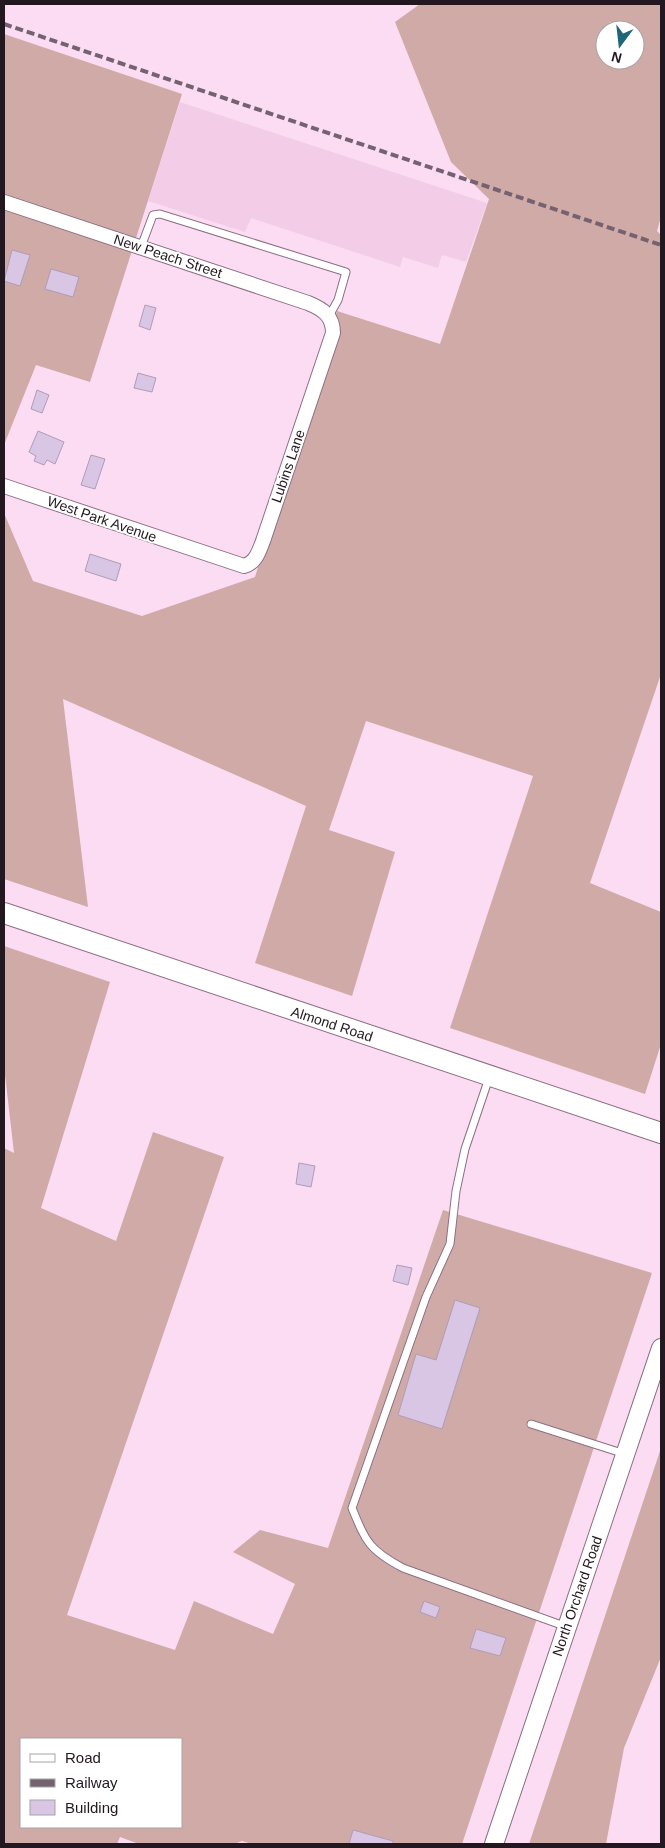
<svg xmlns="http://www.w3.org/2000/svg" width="665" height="1848" font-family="Helvetica,sans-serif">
	<rect width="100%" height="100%" fill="#fcdcf2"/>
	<!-- built -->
	<path fill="#f3cde8" d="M180,102L487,203L466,262L442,255L438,268L403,257L400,267L251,218L245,232L148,201Z"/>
	<!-- forest -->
	<g fill="#d0aaa6" fill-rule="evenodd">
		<path d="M420,4H661V217L657,231L661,235V674L590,883L661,912V1044L645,1094L450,1028L533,776L366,721L329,830L395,852L352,996L255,963L306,806L63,699L88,907L4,879V513L33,581L142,616L255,577L337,311L440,344L489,199L451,162L395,22ZM605,30H635V60H605Z"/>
		<path d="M4,34L182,94L90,382L36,365L4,445Z"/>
		<path d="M4,946L110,982L41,1208L116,1241L153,1132L224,1157L67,1615L175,1650L194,1601L273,1634L295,1584L233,1552L260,1530L328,1548L443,1210L652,1273L462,1844H252L242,1841L234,1844H139L120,1837L117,1844H4V1148L14,1153L4,1066ZM21,1739H181V1827H21Z"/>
		<path d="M661,1448V1657L624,1748L606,1844H529Z"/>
	</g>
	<!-- building -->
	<g fill="#d8c6e4" stroke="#ae9cb8">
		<path d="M12,250L30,255L20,286L4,281Z"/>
		<path d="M51,269L79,277L73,297L45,289Z"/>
		<path d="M145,305L156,308L150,330L139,326Z"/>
		<path d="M138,373L156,378L152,392L134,388Z"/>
		<path d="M37,390L49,395L42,413L31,409Z"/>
		<path d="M38,431L64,442L55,464L47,460L44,465L34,461L36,456L29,452Z"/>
		<path d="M91,455L105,459L95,489L81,485Z"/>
		<path d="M90,554L121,564L116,581L85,571Z"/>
		<path d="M299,1163L315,1166L311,1187L296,1184Z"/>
		<path d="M397,1265L412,1268L408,1285L393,1281Z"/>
		<path d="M455,1300L480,1308L442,1429L398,1415L416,1354L436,1360Z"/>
		<path d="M424,1601L440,1607L436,1618L420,1612Z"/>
		<path d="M476,1629L506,1638L500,1656L470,1648Z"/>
		<path d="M353,1830L393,1841V1844H349Z"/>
	</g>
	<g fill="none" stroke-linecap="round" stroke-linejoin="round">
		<defs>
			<g id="service">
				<path d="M141,247L153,215L160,214L346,272L338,300L329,316"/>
				<path d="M489,1078L465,1149L456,1191L450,1244L426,1297L352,1508C366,1542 369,1550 403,1568L567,1627"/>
				<path d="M531,1424L625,1454"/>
			</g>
			<path id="minor" d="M4,202L308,303C323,309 333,316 333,333L263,541C259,551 256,563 244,566L4,486"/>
			<path id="tertiary" d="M494,1844L661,1348"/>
			<path id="secondary" d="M4,913L661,1133"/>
		</defs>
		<!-- service casing -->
		<use href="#service" stroke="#8b6f83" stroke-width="9"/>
		<!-- minor casing -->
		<use href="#minor" stroke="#8b6f83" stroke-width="16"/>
		<!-- tertiary casing -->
		<use href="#tertiary" stroke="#8b6f83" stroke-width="20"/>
		<!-- secondary casing -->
		<use href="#secondary" stroke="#8b6f83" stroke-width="22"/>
		<!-- service -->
		<use href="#service" stroke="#fff" stroke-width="7"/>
		<!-- minor -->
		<use href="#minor" stroke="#fff" stroke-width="14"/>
		<!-- tertiary -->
		<use href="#tertiary" stroke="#fff" stroke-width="18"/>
		<!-- secondary -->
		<use href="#secondary" stroke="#fff" stroke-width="20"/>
		<!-- rail -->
		<path stroke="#756270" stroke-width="4" stroke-dasharray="8 4" stroke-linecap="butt" d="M4,24L661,245"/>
	</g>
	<g text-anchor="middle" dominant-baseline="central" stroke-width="4" stroke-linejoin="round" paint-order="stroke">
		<!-- street labels -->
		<g font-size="14" fill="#231820" stroke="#fff">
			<text transform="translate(168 256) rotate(18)">New Peach Street</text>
			<text transform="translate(288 466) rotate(-71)">Lubins Lane</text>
			<text transform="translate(102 519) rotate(19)">West Park Avenue</text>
			<text transform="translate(332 1024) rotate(18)">Almond Road</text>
			<text transform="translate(577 1596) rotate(-71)">North Orchard Road</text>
		</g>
	</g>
	<!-- border -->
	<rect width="665" height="1848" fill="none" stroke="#231820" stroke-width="10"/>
	<!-- legend -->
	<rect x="20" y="1738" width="162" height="90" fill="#ffffff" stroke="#a7a3a6"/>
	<rect x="30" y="1754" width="25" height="8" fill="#ffffff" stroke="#a7a3a6"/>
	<text x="65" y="1763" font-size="15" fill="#231820">Road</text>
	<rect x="30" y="1779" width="25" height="8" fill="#756270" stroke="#a7a3a6"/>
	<text x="65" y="1788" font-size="15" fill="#231820">Railway</text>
	<rect x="30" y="1800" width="25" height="15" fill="#d8c6e4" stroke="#a7a3a6"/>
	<text x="65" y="1813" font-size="15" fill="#231820">Building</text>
	<!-- north arrow -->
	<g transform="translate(620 45) rotate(195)"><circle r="24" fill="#ffffff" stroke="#a7a3a6"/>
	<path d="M0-4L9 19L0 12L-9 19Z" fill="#206676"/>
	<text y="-8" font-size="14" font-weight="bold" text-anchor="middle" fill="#231820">N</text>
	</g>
</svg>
